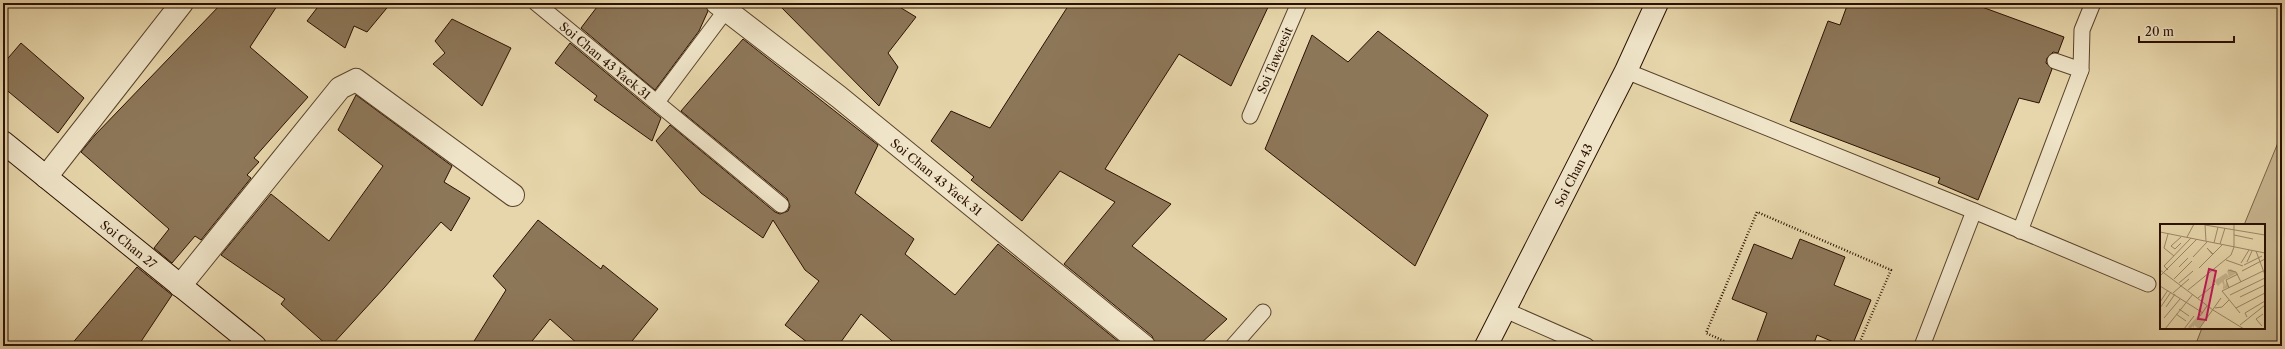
<svg xmlns="http://www.w3.org/2000/svg" width="2285" height="349" font-family="'Libre Caslon Text',serif">
	<rect width="100%" height="100%" fill="#e7d6ab"/>
	<filter id="stains"><feTurbulence type="fractalNoise" baseFrequency=".005" numOctaves="4"/><feColorMatrix values="0 0 0 0 .2 0 0 0 0 .09 0 0 0 0 .02 0 0 0 .5 -.17"/></filter>
	<radialGradient id="worn" r=".72"><stop offset=".6" stop-color="#630" stop-opacity="0"/><stop offset="1" stop-color="#630" stop-opacity=".3"/></radialGradient>
	<!-- green -->
	<path fill="#c7b48e" stroke="#796247" d="M2282,133V346H2195L2202,328H2264V225H2244Z"/>
	<!-- building -->
	<g fill="#8d7759" stroke="#2b1000">
		<path d="M222,3H279L250,47L308,97L254,158L259,162L247,175L251,178L201,240L195,236L172,263L154,248L169,229L81,152L95,135Z"/>
		<path d="M307,3H391L367,32L354,26L345,48L307,21L317,8Z"/>
		<path d="M600,3H705L708,11L699,31L655,90L581,28Z"/>
		<path d="M777,3H893L916,17L888,53L898,67L879,106Z"/>
		<path d="M1070,3H1270L1231,86L1179,54L1105,169L1171,204L1132,246L1227,319L1198,346H1156L1152,336L1064,264L1115,202L1060,171L1022,221L971,180L974,177L931,141L951,111L990,128Z"/>
		<path d="M1848,3H1971L2064,37L2058,53L2053,52L2047,58L2046,63L2052,69L2039,103L2019,98L1978,200L1938,183L1940,178L1790,121L1828,21L1840,25Z"/>
		<path d="M452,19L511,48L482,106L433,64L445,53L435,41Z"/>
		<path d="M1378,31L1488,115L1415,266L1265,149L1312,35L1348,62Z"/>
		<path d="M743,39L878,145L855,193L914,239L905,254L955,295L998,244L1124,346H898L861,314L838,346H812L785,325L819,281L805,270L773,220L763,238L701,193L656,141L670,125L775,212L780,214L788,211L790,206L787,198L681,111Z"/>
		<path d="M21,43L84,98L58,133L3,87V64Z"/>
		<path d="M570,43L661,118L652,141L594,100L597,96L555,63Z"/>
		<path d="M356,95L452,166L444,182L470,198L451,231L441,222L384,288L331,346H328L281,304L285,299L221,255L271,194L329,241L383,166L338,130Z"/>
		<path d="M538,220L601,269L603,265L658,309L628,346H580L550,319L528,346H471L506,290L493,276Z"/>
		<path d="M1800,239L1845,257L1834,285L1871,300L1852,346H1843L1817,335L1813,346H1755L1767,313L1732,299L1754,244L1792,259Z"/>
		<path d="M137,267L172,295L138,346H70Z"/>
	</g>
	<g fill="none" stroke-linecap="round" stroke-linejoin="round">
		<defs>
			<g id="lane">
				<path id="s1" d="M536,3L781,205"/>
				<path d="M2055,61L2081,70"/>
				<path d="M1626,71L1974,211L2148,284"/>
				<path d="M657,102L726,10"/>
				<path id="s2" d="M1250,116L1299,3"/>
				<path d="M2020,231L2081,70L2082,30L2093,3"/>
				<path d="M1505,310L1587,346"/>
				<path d="M1233,346L1263,312"/>
				<path d="M1922,346L1974,211"/>
			</g>
			<g id="street">
				<path id="s3" d="M717,3L839,97L1144,346"/>
				<path d="M46,177L182,3"/>
				<path d="M180,286L340,88L356,80L513,195"/>
			</g>
			<g id="secondary">
				<path id="s4" d="M3,142L255,346"/>
				<path id="s5" d="M1486,346L1626,71L1657,3"/>
			</g>
		</defs>
		<!-- lane casing -->
		<use href="#lane" stroke="#5a422b" stroke-width="17"/>
		<!-- street casing -->
		<use href="#street" stroke="#5a422b" stroke-width="24"/>
		<!-- secondary casing -->
		<use href="#secondary" stroke="#2b1000" stroke-width="24"/>
		<!-- path -->
		<path stroke="#2b1000" stroke-width="2.5" stroke-dasharray="1 2" stroke-linecap="butt" d="M1735,346L1706,333L1757,212L1891,270L1858,346"/>
		<!-- lane -->
		<use href="#lane" stroke="#efe4c8" stroke-width="15"/>
		<!-- street -->
		<use href="#street" stroke="#efe4c8" stroke-width="22"/>
		<!-- secondary -->
		<use href="#secondary" stroke="#efe4c8" stroke-width="22"/>
	</g>
	<g text-anchor="middle" dominant-baseline="central" stroke-width="3" stroke-linejoin="round" paint-order="stroke">
		<!-- street labels -->
		<g font-size="12" fill="#2b1000" stroke="#efe4c8">
			<text stroke="none"><textPath href="#s1" startOffset="90">Soi Chan 43 Yaek 31</textPath></text>
			<text stroke="none"><textPath href="#s2" startOffset="61">Soi Taweesit</textPath></text>
			<text stroke="none"><textPath href="#s5" startOffset="192">Soi Chan 43</textPath></text>
			<text stroke="none"><textPath href="#s3" startOffset="280">Soi Chan 43 Yaek 31</textPath></text>
			<text stroke="none"><textPath href="#s4" startOffset="162">Soi Chan 27</textPath></text>
		</g>
	</g>
	<!-- overview -->
	<g transform="translate(2160 224)">
		<rect width="105" height="105" fill="#e7d6ab"/>
		<path d="M71,45L77,49L64,56L65,63L66,58L69,63L63,65V61L65,64L62,58L58,62L54,57L66,49L69,53L67,47ZM38,92L45,97L39,105L34,101V105L33,102L30,105L28,103Z" fill="#c7b48e"/>
		<path fill="none" stroke="#9c8767" stroke-width="1" d="M45,1L105,11M45,1L46,17M0,8L105,29M8,10L4,24L14,32M74,11L93,15M27,13L34,0M21,19L15,25L11,22L21,13M54,19L58,3M60,20L65,4M96,27L105,51M53,31L47,24L53,30M33,33L47,18M66,36L83,42M87,38L92,27M81,39L89,26M84,41L102,32M19,43L28,34M39,44L62,21M0,46L53,86L84,105M8,46L4,42L31,14M68,46L76,48L81,58M82,47L105,35M0,52L37,15M14,55L32,37M19,59L33,47M0,62L32,82M69,64L66,56L78,50M28,66L71,31L74,23V0M13,69L29,55M70,71L105,54M80,73L105,61M38,74L55,60M0,78L8,66M32,82L43,89M6,83L15,70M0,84L11,68M55,84L62,83L69,76M76,84L105,69M19,85L29,92M80,89L62,67L103,47M16,90L26,97M40,92L47,82M87,93L85,89L105,77M4,94L20,75M80,101L105,81M102,102L96,95L103,90M5,105L33,70M24,105L34,92M39,105L61,74"/>
		<path fill="#c2185b" fill-opacity="0.15" stroke="#c2185b" stroke-width="2" d="M49,45L56,47L46,96L38,95Z"/>
		<rect width="105" height="105" fill="none" stroke="#2b1000" stroke-width="2"/>
	</g>
	<!-- margin -->
	<rect width="2285" height="349" fill="none" stroke="#e7d6ab" stroke-width="16"/>
	<rect x="4" y="4" width="2277" height="341" fill="none" stroke="#2b1000" stroke-width="2"/>
	<rect x="8" y="8" width="2269" height="333" fill="none" stroke="#2b1000"/>
	<!-- scale -->
	<path d="M2139 36v6h95v-6" fill="none" stroke="#2b1000" stroke-width="2"/>
	<text x="2145" y="36" font-size="12" fill="#2b1000" stroke="#efe4c8" stroke-width="3" paint-order="stroke">20 m</text>
	<rect width="100%" height="100%" filter="url(#stains)"/>
	<rect width="100%" height="100%" fill="url(#worn)"/>
</svg>
